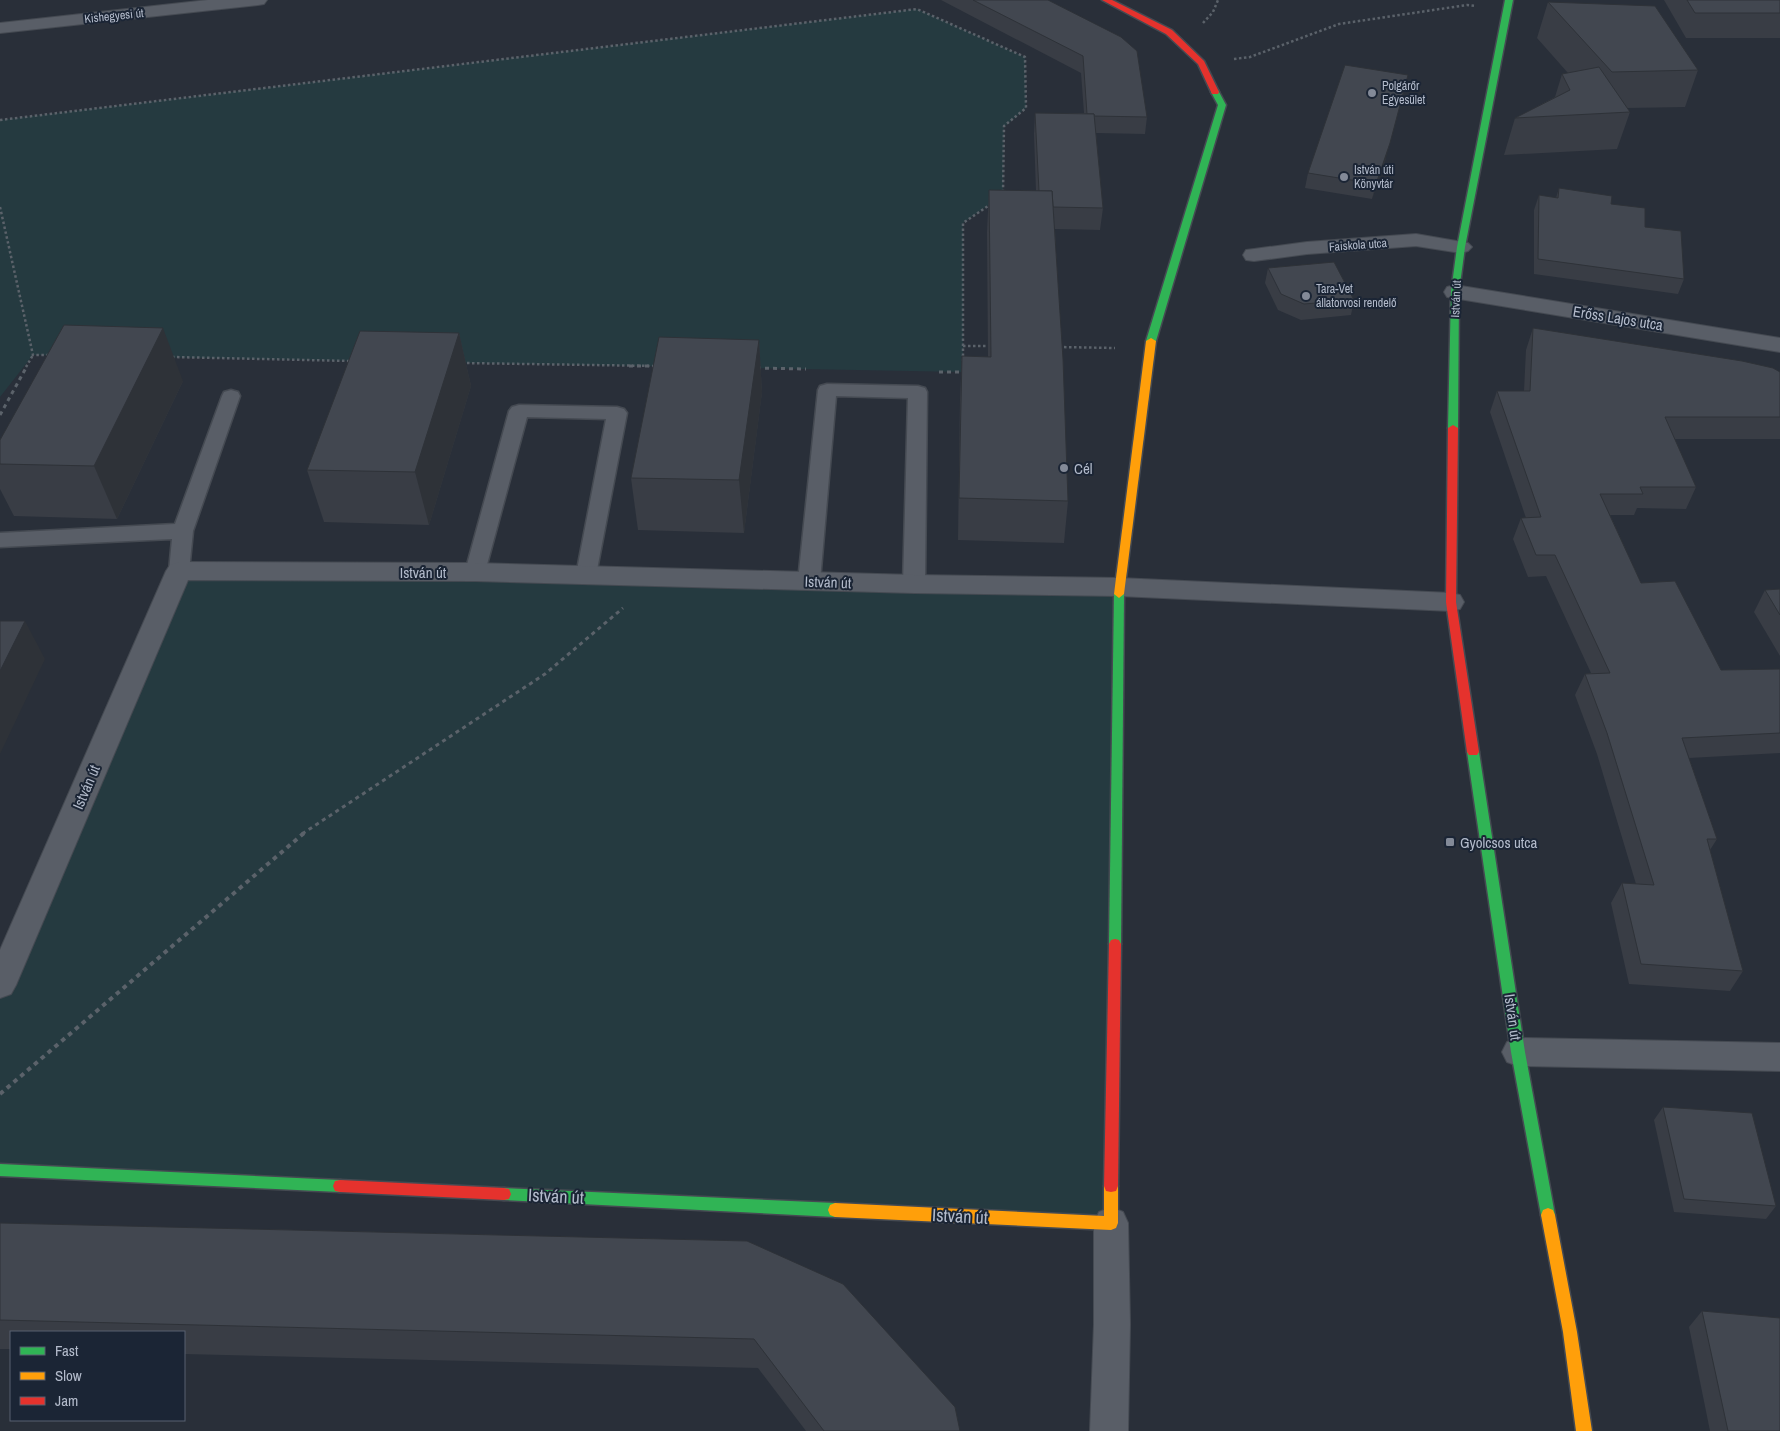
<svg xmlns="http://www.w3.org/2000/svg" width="1780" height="1431" font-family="'Archivo Narrow',sans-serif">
	<rect width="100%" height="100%" fill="#292f39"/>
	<!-- green -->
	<g fill="#253a40">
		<path d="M917,9L1025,57L1026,108L1004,127L1003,195L963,223V372L33,355L0,397V120Z"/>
		<path d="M179,571L1119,587L1111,1223L0,1170V978Z"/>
	</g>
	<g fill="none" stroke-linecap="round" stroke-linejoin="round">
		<defs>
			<g id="lane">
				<path d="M827,384L918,386L925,388L927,392L925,584L921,589L914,591L907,589L903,584L908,398L836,396L820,581L816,586L809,588L802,586L798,581L818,390L820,386Z"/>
				<path d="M231,390L238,392L240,396L193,531L189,571L186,576L179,578L172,576L169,571L172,539L0,547V533L175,524L222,396L224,392Z"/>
				<path d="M519,405L617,407L624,409L627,413L596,575L593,580L586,582L579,580L576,575L606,419L527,417L485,572L482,577L475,579L468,577L465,572L509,411L512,407Z"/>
			</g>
			<g id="street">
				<path d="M208,0H267L264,4L258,5L0,33V23Z"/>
				<path d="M1416,234L1468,243L1472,247L1468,251L1461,253L1416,246L1307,254L1254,261L1246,260L1243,255L1246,250L1254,249L1307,242Z"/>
				<path d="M1455,285L1780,338V352L1447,297L1444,292L1447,287Z"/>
				<path d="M179,562L475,563L914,575L1119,578L1451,593L1460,595L1464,602L1460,609L1451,611L1119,596L914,593L475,581L188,580L16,985L11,994L0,998V950L166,571L170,565Z"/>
				<path d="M1518,1038L1780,1043V1071L1518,1066L1507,1062L1502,1052L1507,1042Z"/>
				<path d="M1111,1207L1123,1212L1128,1223L1130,1324L1128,1431H1090L1094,1324V1223L1099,1212Z"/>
			</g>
			<g id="fast">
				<path d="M1505,0H1513L1465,247L1459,292L1458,428L1453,431L1448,428L1451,292L1457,247Z"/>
				<path d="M1212,90H1218L1226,105L1156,341L1151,344L1146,341L1218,105L1211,92Z"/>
				<path d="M1119,590L1124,594L1121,944L1119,948L1115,949L1111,948L1109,944L1114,594Z"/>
				<path d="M1473,748L1477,749L1479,752L1525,1052L1555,1215L1553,1220L1548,1222L1543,1220L1541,1215L1511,1052L1467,752L1469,749Z"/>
				<path d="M0,1164L340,1180L345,1181L347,1186L345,1191L340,1192L0,1176Z"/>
				<path d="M504,1188L835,1203L840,1205L842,1210L840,1215L835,1217L504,1200L499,1199L497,1194L499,1189Z"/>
			</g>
			<g id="slow">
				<path d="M1151,338L1156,341L1124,594L1119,598L1114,594L1146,341Z"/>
				<path d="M1111,1180L1116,1181L1118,1186V1223L1116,1228L1111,1230L835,1217L830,1215L828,1210L830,1205L835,1203L1104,1216V1186L1106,1181Z"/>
				<path d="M1548,1208L1553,1210L1555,1215L1577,1332L1592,1431H1576L1563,1332L1541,1215L1543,1210Z"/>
			</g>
			<g id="jam">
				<path d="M1102,0H1112L1172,30L1204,61L1219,92L1218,94H1212L1198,64L1166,34Z"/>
				<path d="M1453,425L1458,428L1456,602L1479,752L1477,755H1469L1467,752L1446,602L1448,428Z"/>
				<path d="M1115,939L1119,940L1121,944L1118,1186L1116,1191L1111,1192L1106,1191L1104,1186L1109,944L1111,940Z"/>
				<path d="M340,1180L504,1188L509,1189L511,1194L509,1199L504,1200L340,1192L335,1191L333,1186L335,1181Z"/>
			</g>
		</defs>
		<!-- lane casing -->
		<use href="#lane" stroke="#454a52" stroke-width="3"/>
		<!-- street casing -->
		<use href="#street" stroke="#454a52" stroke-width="2"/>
		<!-- fast casing -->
		<use href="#fast" stroke="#454a52" stroke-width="3"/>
		<!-- slow casing -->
		<use href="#slow" stroke="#454a52" stroke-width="3"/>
		<!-- jam casing -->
		<use href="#jam" stroke="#454a52" stroke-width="3"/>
		<!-- path-far2 -->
		<g stroke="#5b626a" stroke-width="2.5" stroke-dasharray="2.5 2.5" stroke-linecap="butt">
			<path d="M1203,23L1213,12L1218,0"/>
			<path d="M1234,59L1250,57L1339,24L1467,5L1476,6"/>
			<path d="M0,120L917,9L1025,57L1026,108L1004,126L1003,194"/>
			<path d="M0,207L33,355H51"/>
			<path d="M963,346H992"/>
			<path d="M1059,347L1115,348"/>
			<path d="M172,357L351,361"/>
			<path d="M963,361V223L991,204"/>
			<path d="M462,363L656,366"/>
			<path d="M26,367L33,355"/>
		</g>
		<!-- path-far1 -->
		<g stroke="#5b626a" stroke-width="3" stroke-dasharray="4 4" stroke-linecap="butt">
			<path d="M629,366H656"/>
			<path d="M757,368L806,369"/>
			<path d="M939,372H963V369"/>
			<path d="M0,415L27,366"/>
			<path d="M302,834L545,674L623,608"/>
		</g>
		<!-- path -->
		<path stroke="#5b626a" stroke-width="4" stroke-dasharray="4.5 4.5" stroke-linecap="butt" d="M0,1094L304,833"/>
		<!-- lane -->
		<use href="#lane" fill="#595e67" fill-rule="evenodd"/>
		<!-- street -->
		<use href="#street" fill="#595e67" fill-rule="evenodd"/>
		<!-- fast -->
		<use href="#fast" fill="#30b455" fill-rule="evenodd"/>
		<!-- slow -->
		<use href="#slow" fill="#ff9f0a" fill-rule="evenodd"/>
		<!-- jam -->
		<use href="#jam" fill="#e5322d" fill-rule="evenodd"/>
	</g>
	<!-- wall -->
	<g fill="#393d45">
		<path d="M941,0H1048L1147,117L1145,134L1096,133L1103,208L1100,230L1055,229L1068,501L1064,543L958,540L960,399L962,356L988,357L987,232L989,190L1036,191L1034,134L1035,113H1084L1081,73Z"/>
		<path d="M1664,0H1780V38H1686Z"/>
		<path d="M1548,2L1698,70L1685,107L1627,108L1630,112L1617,149L1504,155L1515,118L1555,97L1562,74L1568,73L1537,38Z"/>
		<path d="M1386,158L1372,199L1305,188L1308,173Z"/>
		<path d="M1559,188L1611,204L1645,227L1684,279L1678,294L1534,274V210L1539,195L1556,198Z"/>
		<path d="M1268,268L1354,300L1351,315L1301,320L1278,310L1265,283Z"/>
		<path d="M1533,328L1780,372V439H1674L1696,487L1686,509L1637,508L1634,515H1610L1641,583L1721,670L1780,669V753L1689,758L1717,839L1710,850L1743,971L1730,991L1629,984L1611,903L1622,883L1636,884L1597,754L1575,695L1585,674L1591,673L1546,576L1528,577L1513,539L1521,518H1526L1490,412L1497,391H1524L1526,350Z"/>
		<path d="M459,333L471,386L429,525L324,522L307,470Z"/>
		<path d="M759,340L762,392L744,533L638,530L631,478Z"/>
		<path d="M183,381L117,519L14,516L0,489V440Z"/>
		<path d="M1780,589V656L1754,612L1765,590Z"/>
		<path d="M1663,1107L1776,1206L1766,1219L1674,1212L1654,1120Z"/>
		<path d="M0,1223L747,1241L960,1431H806L758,1368L184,1354V1332H11V1349H0Z"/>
		<path d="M1702,1311L1780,1431H1710L1689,1327Z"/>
	</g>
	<!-- shaded-wall -->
	<g fill="#2e3238">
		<path d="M1404,89L1386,158L1372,199L1376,184Z"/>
		<path d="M163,328L183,381L117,519L94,466Z"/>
		<path d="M459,333L471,386L429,525L415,472Z"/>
		<path d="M759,340L762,392L744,533L739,480Z"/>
		<path d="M25,621L45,659L0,754V671Z"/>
	</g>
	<!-- building -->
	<g fill="#424750" stroke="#2e3238">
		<path d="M973,0H1048L1121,37L1137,51L1147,117L1094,116V114H1087L1083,56Z"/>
		<path d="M1687,0H1780V13H1695Z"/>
		<path d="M1548,2L1655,6L1698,70L1612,72Z"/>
		<path d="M1345,65L1408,75L1390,143L1376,184L1308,173Z"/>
		<path d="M1599,67L1630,112L1515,118L1570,90L1562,74Z"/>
		<path d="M1035,113L1094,114L1103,208L1053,207L1052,191H1039Z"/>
		<path d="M1559,188L1612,196L1611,204L1645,208V227L1681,231L1684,279L1538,259L1539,195L1558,198Z"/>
		<path d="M989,190L1052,191L1063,359L1068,501L959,498L962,356L991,357Z"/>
		<path d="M1334,262L1354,300L1304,304L1281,294L1268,268Z"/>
		<path d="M64,325L163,328L94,466L0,464V440Z"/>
		<path d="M1533,328L1742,361L1773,368L1780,372V417H1665L1696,487H1640L1643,494H1600L1641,583L1675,581L1721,670L1780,669V733L1682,738L1717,839H1707L1743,971L1641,964L1622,883L1654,885L1607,733L1585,674L1610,673L1555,555H1536L1521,518L1541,517L1497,391H1530Z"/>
		<path d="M360,331L459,333L415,472L307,470Z"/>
		<path d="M659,337L759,340L739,480L631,478Z"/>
		<path d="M1780,589V615L1765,590Z"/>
		<path d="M0,621H25L0,671Z"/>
		<path d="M1663,1107L1752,1113L1776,1206L1684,1199Z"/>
		<path d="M0,1223L747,1241L843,1284L955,1407L960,1431H824L754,1339L0,1320Z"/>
		<path d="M1702,1311L1780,1318V1431H1728Z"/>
	</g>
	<!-- markers -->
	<g fill="#838a98" stroke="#1b2535" stroke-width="2">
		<circle cx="1372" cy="93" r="5"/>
		<circle cx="1344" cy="177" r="5"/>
		<circle cx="1306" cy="296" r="5"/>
		<circle cx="1064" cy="468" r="5"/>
		<rect x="1445" y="837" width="10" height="10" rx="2.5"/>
	</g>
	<g text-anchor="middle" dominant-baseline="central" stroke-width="4" stroke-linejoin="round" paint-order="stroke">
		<!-- far-street labels -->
		<g font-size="12" fill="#b3bbcb" stroke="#1b2535">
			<text transform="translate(114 16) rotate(-6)">Kishegyesi út</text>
			<text transform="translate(1358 245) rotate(-4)">Faiskola utca</text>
			<text transform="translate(1456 299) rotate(-87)">István út</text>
		</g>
		<!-- far-poi labels -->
		<g font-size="12" fill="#b3bbcb" stroke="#1b2535" text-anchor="start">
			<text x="1382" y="86">Polgárőr<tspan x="1382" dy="14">Egyesület</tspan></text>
			<text x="1354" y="170">István úti<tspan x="1354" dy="14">Könyvtár</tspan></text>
			<text x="1316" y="289">Tara-Vet<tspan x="1316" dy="14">állatorvosi rendelő</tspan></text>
		</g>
		<!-- street labels -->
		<g font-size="15" fill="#b3bbcb" stroke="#1b2535">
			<text transform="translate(1618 318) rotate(9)">Erőss Lajos utca</text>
			<text x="423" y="572">István út</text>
			<text transform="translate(828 582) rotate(2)">István út</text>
			<text transform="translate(86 787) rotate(-67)">István út</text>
			<text transform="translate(1513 1017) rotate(82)">István út</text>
		</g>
		<!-- poi labels -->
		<g font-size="15" fill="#b3bbcb" stroke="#1b2535" text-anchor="start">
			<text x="1074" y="468">Cél</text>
			<text x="1460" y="842">Gyolcsos utca</text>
		</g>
		<!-- near-street labels -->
		<g font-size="18" fill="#b3bbcb" stroke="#1b2535">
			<text transform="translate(556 1196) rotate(3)">István út</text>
			<text transform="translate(960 1216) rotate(3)">István út</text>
		</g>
	</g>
	<!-- legend -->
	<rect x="10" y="1331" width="175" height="90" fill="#1b2535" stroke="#586171"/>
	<rect x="20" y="1347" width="25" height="8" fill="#30b455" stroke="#586171"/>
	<text x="55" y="1356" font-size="15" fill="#b3bbcb">Fast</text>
	<rect x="20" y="1372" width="25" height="8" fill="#ff9f0a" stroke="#586171"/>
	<text x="55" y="1381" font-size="15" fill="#b3bbcb">Slow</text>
	<rect x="20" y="1397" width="25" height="8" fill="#e5322d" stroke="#586171"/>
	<text x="55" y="1406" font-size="15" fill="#b3bbcb">Jam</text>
</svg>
